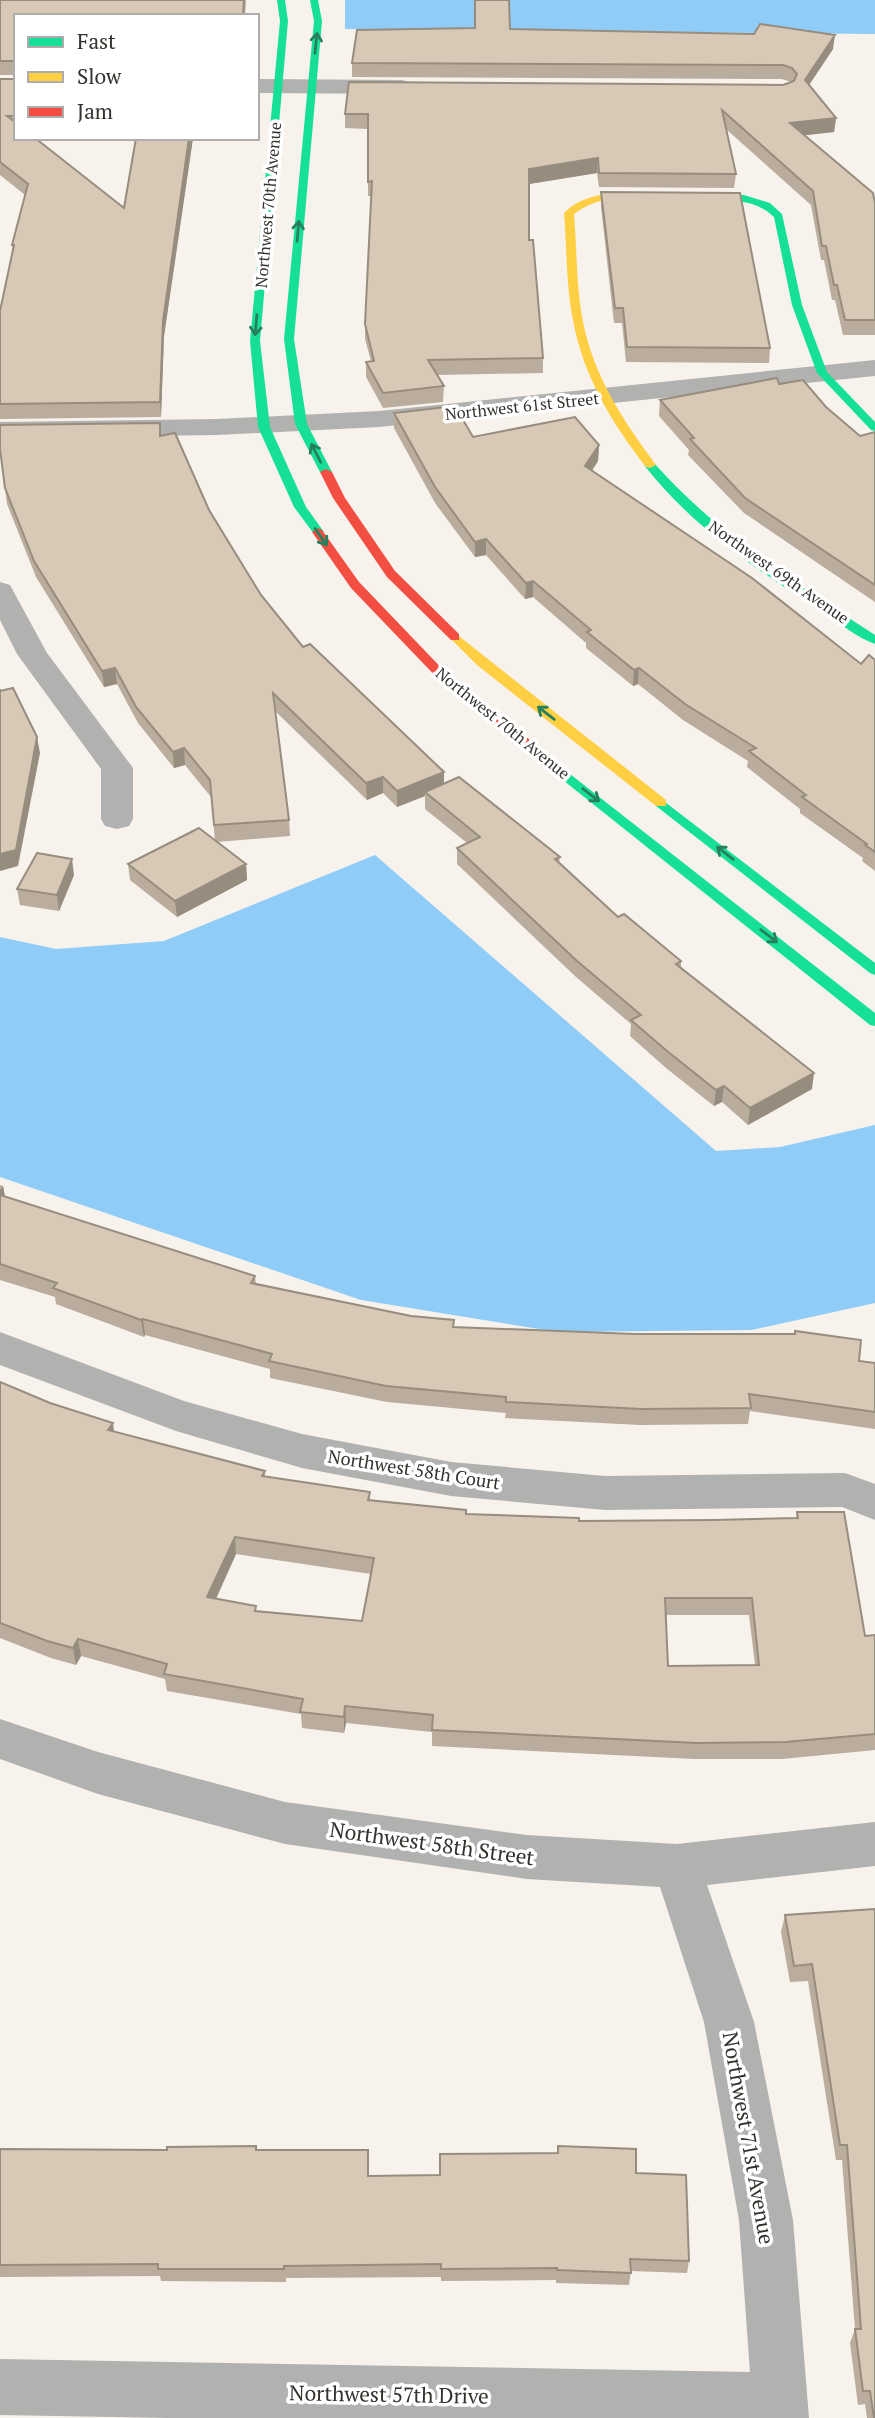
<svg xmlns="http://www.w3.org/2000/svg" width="875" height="2418" font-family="'PT Serif',serif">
	<rect width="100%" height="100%" fill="#f7f2ec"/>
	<!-- water -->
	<g fill="#8fcdf8">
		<path d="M345,0H875V34L345,29Z"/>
		<path d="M375,855L716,1151L780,1147L875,1125V1303L752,1330L558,1332L361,1300L0,1177V937L56,949L164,941Z"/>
	</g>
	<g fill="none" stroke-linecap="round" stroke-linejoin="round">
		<!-- street -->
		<g fill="#b1b1b0" fill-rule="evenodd">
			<path d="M257,79L402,80L410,82L413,87L410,92L402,94L257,93Z"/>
			<path d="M875,360V376L379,427L217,435L0,438V422L217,419L379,411Z"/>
			<path d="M0,582L10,585L47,653L133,768V819L129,826L117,829L105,826L101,819V769L17,654L0,620Z"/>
			<path d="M0,1332L184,1401L302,1434L451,1462L605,1476L845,1473L875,1484V1520L842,1507L605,1510L451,1496L302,1468L176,1431L0,1365Z"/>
			<path d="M0,1719L98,1752L285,1802L527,1835L677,1844L875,1822V1866L707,1885L754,2022L793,2220L809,2418H170L0,2415V2359L750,2372L739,2220L704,2022L660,1887L527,1879L285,1844L98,1794L0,1759Z"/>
		</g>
		<!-- fast -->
		<g fill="#16e098" fill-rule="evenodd">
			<path d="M277,0H285L288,21L260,341L270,427L306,507L324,532L318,536L314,534L294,507L258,427L250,341L280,21Z"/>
			<path d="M310,0H318L322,21L294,339L307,424L332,472L326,475L320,472L295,424L284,339L314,21Z"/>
			<path d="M689,194L744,195L770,203L782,214L802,305L827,372L875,422V431L871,430L817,373L792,305L774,217C749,193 717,204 686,199V195Z"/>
			<path d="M650,462L654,463C717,534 795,583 875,635V644C857,638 840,623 824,613C759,571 692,527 644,465Z"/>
			<path d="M524,738L875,1013V1026L870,1025L519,745L518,742Z"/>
			<path d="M661,799L875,963V975L870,973L656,806L654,803Z"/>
		</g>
		<!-- slow -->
		<g fill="#ffcf43" fill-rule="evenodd">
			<path d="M625,192L689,194L694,197L689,200C652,199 605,189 574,214C577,250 576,286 583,322C594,377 623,420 656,465L650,468L646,467C612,423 583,376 573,320C566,285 567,249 564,213C581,196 603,194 625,192Z"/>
			<path d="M455,633L666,800V806H656L477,665L449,637Z"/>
		</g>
		<!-- jam -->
		<g fill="#f24e42" fill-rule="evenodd">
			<path d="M326,469L332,472L345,498L395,571L459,634V640H451L387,577L333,498L320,472Z"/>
			<path d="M318,528L322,530L359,582L452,679L529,739V745H519L444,685L351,588L312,532Z"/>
		</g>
	</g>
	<!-- wall -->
	<g fill="#baad9d" fill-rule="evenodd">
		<path d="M0,0H246L245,16L16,75H0Z"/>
		<path d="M510,29L833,49L809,85L836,118L834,132L805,135L875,203V335H843L835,300H832L824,260H821L811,205L726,129L736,174L734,188L599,187L597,173L529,184V240L543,358V373L437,375L444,386L443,402L383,408L366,377V362L371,361L365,339V324L372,196H368V129L345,128V114L783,85L791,82L782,79L352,77V63Z"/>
		<path d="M0,79H16V138L124,208L136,138H193L164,336L161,417L0,419V311L13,252L12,245L25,195L0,175Z"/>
		<path d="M601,192L770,348L769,363L626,362L622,323H614L601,207Z"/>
		<path d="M779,384L826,407L860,436L875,432V602L744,513L688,455L689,450L659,416L660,400Z"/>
		<path d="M394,413L473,437L599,445L598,461L592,471L861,664L875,660V871L862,861L863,858L800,813V809L747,767L748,761L683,720L638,684L633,686L586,648V643L533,597L525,599L486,555L475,557L435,503L394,428Z"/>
		<path d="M161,435L261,595L303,647L444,772V783L560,857L559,863L618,917L681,961V967L812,1089L748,1125L722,1102L714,1106L666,1068L630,1036L631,1024L576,977L457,864V848L467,843L425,809V796L397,807L383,793L367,800L275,711L289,820L290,836L217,842L246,864L247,880L177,917L130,880L128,864L215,841L211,797L185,765L174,768L138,723L117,684L104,687L36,577L7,504L0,449Z"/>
		<path d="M74,875L59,911L20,905L17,889Z"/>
		<path d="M0,1185L3,1186L5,1196L255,1276L256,1284L411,1316L454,1320V1327L859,1361L875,1363V1429L750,1411L748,1424L640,1425L505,1418L506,1413L387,1402L270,1378V1369L145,1335L144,1337L56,1304L55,1297L0,1280Z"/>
		<path d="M0,1382L114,1432L265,1471V1477L370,1492V1500L466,1514L579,1521L715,1520L796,1518L797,1512L865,1636L875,1635V1750L782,1759H694L432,1746V1732L346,1723L344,1733L302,1728L301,1714L167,1691L165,1679L81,1656L76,1665L51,1658L0,1638ZM236,1554L371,1574L362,1621L257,1612L216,1599ZM666,1615H749L755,1665L668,1666Z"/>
		<path d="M875,1909V2418H867L865,2404L858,2405L850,2343L855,2329L842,2160H836L808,1981L790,1982L781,1932L785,1915Z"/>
		<path d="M256,2146L257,2150L369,2163V2176L440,2175L557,2153L558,2146L636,2173L689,2261L687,2273L631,2271L629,2285L556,2283V2280L441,2281V2277L286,2278V2282L161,2281L160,2276L0,2277V2149L167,2150Z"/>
	</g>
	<!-- shaded-wall -->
	<g fill="#978d7f">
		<path d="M835,35L833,49L803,94L805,80Z"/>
		<path d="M836,118L834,132L789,137L790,123Z"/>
		<path d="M189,138H193L164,336L161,417L160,402L163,321Z"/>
		<path d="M598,158L597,173L529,184V169Z"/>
		<path d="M599,445L598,461L584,482L585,466Z"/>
		<path d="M486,539V555L475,557V542Z"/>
		<path d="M533,581V597L525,599L526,583Z"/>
		<path d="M115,668L117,684L104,687L102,671Z"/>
		<path d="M639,668L638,684L633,686L634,670Z"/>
		<path d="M37,737L40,753L18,866L0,871V854Z"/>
		<path d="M184,748L185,765L174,768L173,752Z"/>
		<path d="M444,772V788L425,792V796L397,807V791Z"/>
		<path d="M383,777V793L367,800L366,783Z"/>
		<path d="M72,859L74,875L59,911L57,895Z"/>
		<path d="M246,864L247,880L177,917L175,901Z"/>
		<path d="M814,1073L812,1089L748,1125L750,1108Z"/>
		<path d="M724,1086L722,1102L714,1106L716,1090Z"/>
		<path d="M3,1186L6,1203L0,1208V1190Z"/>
		<path d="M143,1319L145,1335L144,1337L141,1320Z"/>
		<path d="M113,1423L115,1440L108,1430Z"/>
		<path d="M235,1537L236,1554L209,1614L207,1597Z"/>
		<path d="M78,1639L81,1656L76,1665L73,1648Z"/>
		<path d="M345,1706L346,1723L344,1733V1717Z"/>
	</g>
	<!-- building -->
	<g fill="#d8c9b6" stroke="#978d7f" stroke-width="2" fill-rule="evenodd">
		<path d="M0,0H244L243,16H16V61H0Z"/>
		<path d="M475,0H509L510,29L754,34L760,24L835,35L805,80L836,118L790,123L873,193L875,203V320H845L837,285H834L826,246H822L813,191L722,110L736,174L599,173L598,158L529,169V240H533L543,358L428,360L444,386L383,393L366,362L374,361L365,324L372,181L368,182V114H345L349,82L783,85L794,81L797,74L792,68L783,65L352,63L357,30L475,28Z"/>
		<path d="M0,79H16V116H7L16,123V138H35L124,208L136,138H189L163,321L160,402L0,404V311L14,245H12L28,184L0,162Z"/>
		<path d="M601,192L740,193L770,348L627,347L623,308H615Z"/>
		<path d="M777,378L779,384L803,380L826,407L860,436L875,432V585L745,498L690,439L694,438L660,400Z"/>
		<path d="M455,406L473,437L575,417L599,445L585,466L752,578L861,664L869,655L875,660V852L865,845L867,844L802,797L806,795L749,751L756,748L685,704L639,668L634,670L587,632L591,630L533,581L526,583L486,539L475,542L435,487L394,413Z"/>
		<path d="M160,423V436L175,433L209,510L261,595L303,647L310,644L444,772L397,791L383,777L366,783L273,693L289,820L214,825L210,780L184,748L173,752L136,707L115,668L102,671L34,561L5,488L0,449V425Z"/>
		<path d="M13,688L37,737L16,850L0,854V689V691Z"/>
		<path d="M459,777L560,857L555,859L618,917L624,914L681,961L676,964L814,1073L750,1108L724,1086L716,1090L667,1051L631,1020L641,1015L577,961L457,848L480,837L425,792Z"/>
		<path d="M199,828L246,864L175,901L128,864Z"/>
		<path d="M37,853L72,859L57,895L17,889Z"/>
		<path d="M0,1195L255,1276L251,1283L411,1316L454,1320L453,1327L635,1334H795V1331L861,1340L859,1361L875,1363V1412L749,1394L751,1408L641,1409L506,1402V1397L386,1386L269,1361L272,1354L143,1319L141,1320L53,1288L57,1283L0,1264Z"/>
		<path d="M0,1382L50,1403L113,1423L108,1430L265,1471L262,1476L370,1492L368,1500L466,1510V1514L579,1518V1521L715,1520L798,1518L797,1512H844L865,1636L875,1635V1734L785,1742L697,1743L432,1730L433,1715L345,1706L344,1717L300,1712L303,1699L164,1674L167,1664L78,1639L73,1648L47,1641L0,1623ZM235,1537L374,1558L362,1621L255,1611L256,1606L207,1597ZM665,1598H752L759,1665L668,1666Z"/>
		<path d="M875,1909V2418H874L870,2391H863L855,2329H861L847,2145H840L812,1964L794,1966L785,1915Z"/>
		<path d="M256,2146V2150H368V2176L440,2175V2154L558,2153V2146L636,2149V2173L686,2175L689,2261L630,2259L631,2273L557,2270V2268L441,2269V2264L284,2266V2269H158V2264L0,2265V2149L167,2150V2147Z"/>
	</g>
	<!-- one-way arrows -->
	<defs><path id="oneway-shaft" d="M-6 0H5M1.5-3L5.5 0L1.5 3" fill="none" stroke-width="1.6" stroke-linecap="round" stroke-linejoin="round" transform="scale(1.75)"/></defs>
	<g stroke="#27805d">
		<use href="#oneway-shaft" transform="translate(316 43) rotate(-84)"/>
		<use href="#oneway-shaft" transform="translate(298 231) rotate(-85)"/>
		<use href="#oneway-shaft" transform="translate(256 325) rotate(95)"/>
		<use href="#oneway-shaft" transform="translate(316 453) rotate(-117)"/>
		<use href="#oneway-shaft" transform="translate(321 537) rotate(55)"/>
		<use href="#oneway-shaft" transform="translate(546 713) rotate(-142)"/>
		<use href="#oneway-shaft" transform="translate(591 795) rotate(38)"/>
		<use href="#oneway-shaft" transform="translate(725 853) rotate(-142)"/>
		<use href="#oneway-shaft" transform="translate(769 936) rotate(38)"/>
	</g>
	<g text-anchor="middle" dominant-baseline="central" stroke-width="7" stroke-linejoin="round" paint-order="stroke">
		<!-- far-street labels -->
		<g font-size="16" fill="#35312d" stroke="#fff">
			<text transform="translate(268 205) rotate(-85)">Northwest 70th Avenue</text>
			<text transform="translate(522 406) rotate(-6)">Northwest 61st Street</text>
			<text transform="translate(779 572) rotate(35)">Northwest 69th Avenue</text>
			<text transform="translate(503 723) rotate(39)">Northwest 70th Avenue</text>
		</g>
		<!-- street labels -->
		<g font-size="18" fill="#35312d" stroke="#fff">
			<text transform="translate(414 1469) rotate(9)">Northwest 58th Court</text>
		</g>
		<!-- near-street labels -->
		<g font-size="21" fill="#35312d" stroke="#fff">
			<text transform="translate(432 1843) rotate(8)">Northwest 58th Street</text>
			<text transform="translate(749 2138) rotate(80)">Northwest 71st Avenue</text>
			<text transform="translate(389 2394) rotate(1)">Northwest 57th Drive</text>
		</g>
	</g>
	<!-- legend -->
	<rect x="14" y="14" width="245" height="126" fill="#ffffff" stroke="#aeadab" stroke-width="2"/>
	<rect x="28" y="37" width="35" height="10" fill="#16e098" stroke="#aeadab" stroke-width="2"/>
	<text x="77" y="49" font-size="21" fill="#35312d">Fast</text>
	<rect x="28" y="72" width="35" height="10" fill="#ffcf43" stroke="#aeadab" stroke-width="2"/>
	<text x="77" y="84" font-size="21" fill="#35312d">Slow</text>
	<rect x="28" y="107" width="35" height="10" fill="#f24e42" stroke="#aeadab" stroke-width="2"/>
	<text x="77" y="119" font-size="21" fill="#35312d">Jam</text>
</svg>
